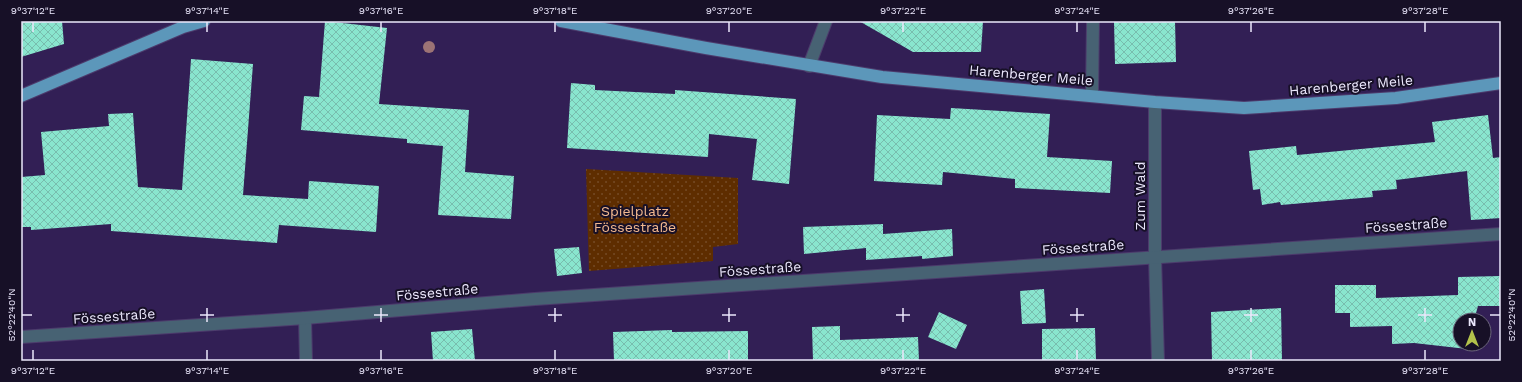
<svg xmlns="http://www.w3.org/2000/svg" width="1522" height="382" font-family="'Work Sans',sans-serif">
	<defs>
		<pattern id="grass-dots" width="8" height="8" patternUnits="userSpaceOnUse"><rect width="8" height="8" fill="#5e2d00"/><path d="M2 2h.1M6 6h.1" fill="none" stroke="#754b26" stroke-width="1.8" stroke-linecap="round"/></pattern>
		<pattern id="building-cross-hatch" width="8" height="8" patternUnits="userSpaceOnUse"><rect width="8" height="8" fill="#89e5ce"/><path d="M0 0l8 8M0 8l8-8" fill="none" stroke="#78bdae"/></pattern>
	</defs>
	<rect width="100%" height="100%" fill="#321f55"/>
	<!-- grass -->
	<path fill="url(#grass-dots)" d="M586,169L738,178V244L713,247V261L589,271Z"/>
	<!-- building -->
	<g fill="url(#building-cross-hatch)">
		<path d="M21,21H62L64,44L21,57Z"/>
		<path d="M325,21L387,28L379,104L469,110L465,172L514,176L511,219L438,215L443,146L407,143V139L301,130L304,96L319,97Z"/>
		<path d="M859,21H983L981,52H913Z"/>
		<path d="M1114,21H1175L1176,62L1115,64Z"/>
		<path d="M191,59L253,64L243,195L308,199L309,181L379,186L376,232L279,225L277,243L111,231V224L31,230V227H21V177L45,175L41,132L109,126L108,114L133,113L138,187L182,190Z"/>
		<path d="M571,83L595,85V90L675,94V90L796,99L789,184L752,180L757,139L709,134L708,157L567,148Z"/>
		<path d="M951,108L1050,114L1047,157L1112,161L1110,193L1015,188V179L943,172L942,185L874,181L877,115L950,119Z"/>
		<path d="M1488,115L1493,158L1501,157V218L1471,220L1467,171L1396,180L1397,189L1372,191L1373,197L1281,205L1280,202L1262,205L1260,189L1253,190L1249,151L1296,146L1297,155L1435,142L1432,122Z"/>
		<path d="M883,224V234L952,229L953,256L922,259V256L866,260V248L804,254L803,227Z"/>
		<path d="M579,247L582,273L557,276L554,249Z"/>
		<path d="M1501,276V306H1478L1474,320H1460V344H1468L1467,349L1414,343L1392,344V326L1350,327V313H1335V285H1376V298L1458,295V277Z"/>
		<path d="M1044,289L1046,323L1022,324L1020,291Z"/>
		<path d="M1281,308L1282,361H1212L1211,312Z"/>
		<path d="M939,312L967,325L956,349L928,337Z"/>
		<path d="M840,326V340L918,337L919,361H813L812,327Z"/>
		<path d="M1095,328L1096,361H1042V329Z"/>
		<path d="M472,329L475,361H433L431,332Z"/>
		<path d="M672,330V332L748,331V361H614L613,332Z"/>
	</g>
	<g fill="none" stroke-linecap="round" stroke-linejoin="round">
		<defs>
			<g id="minor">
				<path d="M809,66L826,21"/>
				<path d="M1092,95L1093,21"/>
				<path d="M1155,102V257L1158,361"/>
				<path d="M305,318L306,361"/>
				<path d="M21,337L305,318L535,299L1501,234"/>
			</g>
			<g id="major">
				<path d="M561,21L706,48L882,77L1155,102L1244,108L1396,98L1501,83"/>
				<path d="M21,96L183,27L204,21"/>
			</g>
		</defs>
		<!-- minor casing -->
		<use href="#minor" stroke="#4c3b6c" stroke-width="14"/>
		<!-- major casing -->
		<use href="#major" stroke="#4c3b6c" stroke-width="14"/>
		<!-- minor -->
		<use href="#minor" stroke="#476273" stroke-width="12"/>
		<!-- major -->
		<use href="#major" stroke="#5c97ba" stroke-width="12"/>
	</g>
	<!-- trees -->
	<circle fill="#9c7375" cx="429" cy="47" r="6"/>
	<!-- ticks -->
	<path fill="none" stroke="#ebe7fc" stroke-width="1.5" d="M33,22V32M207,22V32M381,22V32M555,22V32M729,22V32M903,22V32M1077,22V32M1251,22V32M1425,22V32M207,308V322M381,308V322M555,308V322M729,308V322M903,308V322M1077,308V322M1251,308V322M1425,308V322M22,315H32M200,315H214M374,315H388M548,315H562M722,315H736M896,315H910M1070,315H1084M1244,315H1258M1418,315H1432M1490,315H1500M33,350V360M207,350V360M381,350V360M555,350V360M729,350V360M903,350V360M1077,350V360M1251,350V360M1425,350V360"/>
	<g text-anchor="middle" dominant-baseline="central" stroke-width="4" stroke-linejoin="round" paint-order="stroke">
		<!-- street labels -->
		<g font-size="14" fill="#ebe7fc" stroke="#171027">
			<text transform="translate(1031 75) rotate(5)">Harenberger Meile</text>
			<text transform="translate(1351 85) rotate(-5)">Harenberger Meile</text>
			<text transform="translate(1140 196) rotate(-90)">Zum Wald</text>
			<text transform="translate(1406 225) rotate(-4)">Fössestraße</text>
			<text transform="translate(1083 247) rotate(-4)">Fössestraße</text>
			<text transform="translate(760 269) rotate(-4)">Fössestraße</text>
			<text transform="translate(437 292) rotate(-5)">Fössestraße</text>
			<text transform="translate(114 316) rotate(-4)">Fössestraße</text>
		</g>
		<!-- park labels -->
		<g font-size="14" fill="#f2b88f" stroke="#171027">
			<text x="635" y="211">Spielplatz<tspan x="635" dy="16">Fössestraße</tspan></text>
		</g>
	</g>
	<!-- border -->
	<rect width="1522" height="382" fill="none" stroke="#171027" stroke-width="44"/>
	<!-- north arrow -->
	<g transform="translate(1472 332)"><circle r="19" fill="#171027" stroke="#6c667c"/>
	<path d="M0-3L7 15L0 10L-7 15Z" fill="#b3c24b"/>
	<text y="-6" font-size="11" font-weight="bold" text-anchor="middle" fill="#ebe7fc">N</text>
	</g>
	<rect x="22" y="22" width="1478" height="338" fill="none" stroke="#ebe7fc" stroke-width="1.5"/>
	<g font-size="10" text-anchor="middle" fill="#ebe7fc">
		<text x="33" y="14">9°37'12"E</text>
		<text x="207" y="14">9°37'14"E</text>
		<text x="381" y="14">9°37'16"E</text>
		<text x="555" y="14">9°37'18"E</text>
		<text x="729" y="14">9°37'20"E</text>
		<text x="903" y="14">9°37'22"E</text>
		<text x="1077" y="14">9°37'24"E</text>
		<text x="1251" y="14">9°37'26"E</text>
		<text x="1425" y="14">9°37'28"E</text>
		<text transform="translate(11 315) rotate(-90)" y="4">52°22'40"N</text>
		<text transform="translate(1511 315) rotate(-90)" y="4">52°22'40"N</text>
		<text x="33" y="374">9°37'12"E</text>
		<text x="207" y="374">9°37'14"E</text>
		<text x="381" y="374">9°37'16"E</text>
		<text x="555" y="374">9°37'18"E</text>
		<text x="729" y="374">9°37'20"E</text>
		<text x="903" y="374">9°37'22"E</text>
		<text x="1077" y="374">9°37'24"E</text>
		<text x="1251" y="374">9°37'26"E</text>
		<text x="1425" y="374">9°37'28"E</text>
	</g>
</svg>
